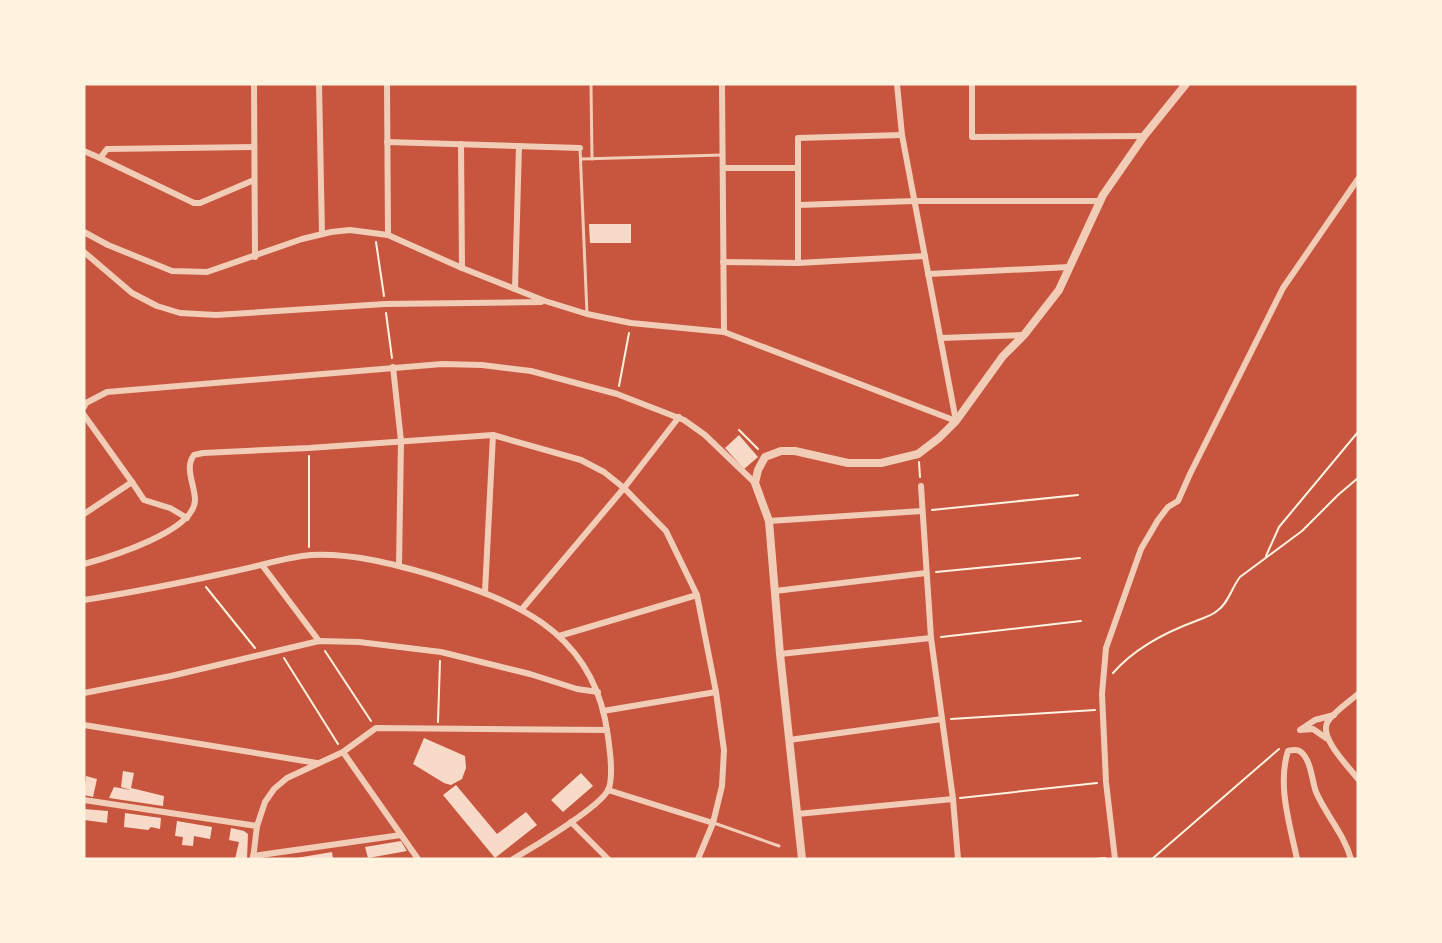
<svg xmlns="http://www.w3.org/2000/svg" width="1442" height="943" font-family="'PT Sans Narrow',sans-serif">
	<rect width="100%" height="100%" fill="#c8553d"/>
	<!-- building -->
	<g fill="#f7dbc8">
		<path d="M589,224H631V243H590Z"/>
		<path d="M739,435L758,457L744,469L725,448Z"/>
		<path d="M424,738L465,756L466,768L462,779L451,785L444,783L413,764Z"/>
		<path d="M123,771L134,773L131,788L164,796L163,806L109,798L114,787L131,790L121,787Z"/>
		<path d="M581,773L593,786L563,812L551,800Z"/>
		<path d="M86,776L97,779L93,797L84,795Z"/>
		<path d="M456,785L497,834L526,812L537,825L495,858L443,795Z"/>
		<path d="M84,809L108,811L107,823L84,820Z"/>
		<path d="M125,813L161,818L160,829L151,827L148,830L124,827Z"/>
		<path d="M177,821L212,827L210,839L194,836L193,846L182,845L183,837L175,836Z"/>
		<path d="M231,828L244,831L248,834L247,859H235L239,842L229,840Z"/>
		<path d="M401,841L407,851L368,858L365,847Z"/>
		<path d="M332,852L333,859H296V858Z"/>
	</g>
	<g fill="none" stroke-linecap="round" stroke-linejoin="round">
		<!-- path -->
		<g stroke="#fff3e0" stroke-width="2">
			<path d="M376,242L384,296"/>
			<path d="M386,313L392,358"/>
			<path d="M619,386L629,333"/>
			<path d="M739,430L758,449"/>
			<path d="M309,456V547"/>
			<path d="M919,462L920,477"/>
			<path d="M932,510L1078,495"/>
			<path d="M1266,556L1279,527L1358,432"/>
			<path d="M936,572L1080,558"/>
			<path d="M206,587L255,648"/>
			<path d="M941,637L1081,621"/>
			<path d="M325,651L371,721"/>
			<path d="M284,658L338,744"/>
			<path d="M1113,673C1134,649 1166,632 1196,621C1203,618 1211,616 1217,611C1228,604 1232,587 1240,577L1302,531L1338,495L1358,478"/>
			<path d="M951,719L1095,710"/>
			<path d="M438,722L440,661"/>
			<path d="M960,798L1097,783"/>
			<path d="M1096,859L1105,858"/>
			<path d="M1152,859L1279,749"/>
		</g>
		<!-- service -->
		<g stroke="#f1ccb7" stroke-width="3">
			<path d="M591,84L592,159"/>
			<path d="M580,148L587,314"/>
			<path d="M581,159L723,155"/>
			<path d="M714,823L779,846"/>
		</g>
		<!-- minor -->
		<g stroke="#f1ccb7" stroke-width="6">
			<path d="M254,84L255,257"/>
			<path d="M319,84L322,234"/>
			<path d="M387,84L388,235"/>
			<path d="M722,84L724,332"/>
			<path d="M897,84L902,135L956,421"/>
			<path d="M972,84V137L1144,136"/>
			<path d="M387,142L580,148"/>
			<path d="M461,144L462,268"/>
			<path d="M84,151L100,158"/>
			<path d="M723,168H797"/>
			<path d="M254,180L200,203H194L100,158L107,149L254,147"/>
			<path d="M799,205L914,201H1100"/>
			<path d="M84,232L108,245L172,271L207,272L302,239L331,232L350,230L388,235L462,268L545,301L587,314L631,323L724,332L956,421"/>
			<path d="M84,252L132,293L157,306L180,313L216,315L385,304L541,302"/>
			<path d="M723,262L798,263L925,256"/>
			<path d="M798,263V138L902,135"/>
			<path d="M928,274L1069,267"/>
			<path d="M515,289L519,146"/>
			<path d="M941,338L1024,335"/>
			<path d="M393,367L401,441L399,565"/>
			<path d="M84,407L86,403L107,392L442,364L482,365L531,371L617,394L684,420L705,435L755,483"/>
			<path d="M84,415L132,482L84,514"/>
			<path d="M132,482L144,500L170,508L187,518"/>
			<path d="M921,486L931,638L953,799L958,859"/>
			<path d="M769,521L922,511"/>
			<path d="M84,564C110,557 195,531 195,500C195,485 184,468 194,455L203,453L309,448L493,435L581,460L604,472L624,488L666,531L697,595L716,692L724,750L722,786L713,823L698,859"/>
			<path d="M262,565L319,641"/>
			<path d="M775,591L926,573"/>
			<path d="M485,592L493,435"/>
			<path d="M84,600C135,592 185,582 235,571C260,566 286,557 311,555C353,553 394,564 435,576C514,601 586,629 605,719C608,734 615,777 608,790C600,807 532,848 513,859"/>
			<path d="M522,609L624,488L679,417"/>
			<path d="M559,636L697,595"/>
			<path d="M780,654L931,638"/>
			<path d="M84,693L171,676L319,641L359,642L441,652L530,674L577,689L598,692"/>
			<path d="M1358,694C1350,701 1331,714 1327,723C1320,739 1349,767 1358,779"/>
			<path d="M603,711L716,692"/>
			<path d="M84,725L317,763"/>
			<path d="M1326,738L1313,729L1300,730L1315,720L1334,715"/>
			<path d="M789,740L942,719"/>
			<path d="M343,752L418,859"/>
			<path d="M608,790L713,823"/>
			<path d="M84,800L257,826"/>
			<path d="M797,814L953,799"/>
			<path d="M571,822L608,859"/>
			<path d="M253,856L401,835"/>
			<path d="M253,859L257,826L265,802L274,789L287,778L343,752L376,728L607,730"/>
			<path d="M1115,859L1106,782L1102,694L1106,648L1141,549L1158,520L1168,507L1178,501L1190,474L1283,288L1358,179"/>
			<path d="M1297,859C1290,825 1277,785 1288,751C1292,750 1297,749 1301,752C1311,760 1312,781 1316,792C1326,815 1344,834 1351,859"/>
		</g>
		<!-- tertiary -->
		<path stroke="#f1ccb7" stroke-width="8" d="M802,859L780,654L769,521L755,483L758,470L765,457L781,451H795L848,463H881L918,454L939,438L956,421L1003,356L1024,335L1059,290L1103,195L1144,136L1186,84"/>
	</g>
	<!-- border -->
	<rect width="1442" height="943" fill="none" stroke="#fff3e0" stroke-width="171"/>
</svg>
